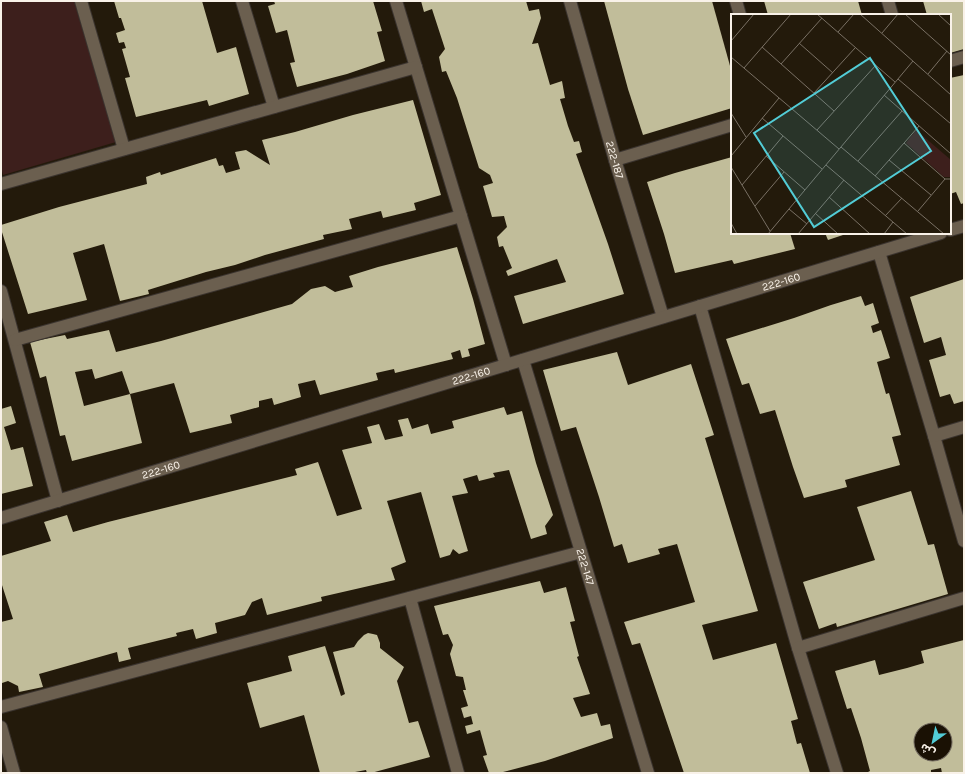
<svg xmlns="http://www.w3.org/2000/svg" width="965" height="774" font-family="Karla,'Noto Sans Arabic',sans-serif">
	<rect width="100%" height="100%" fill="#231a0b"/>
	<!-- green -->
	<path fill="#3d1f1c" d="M1,1H74L116,142L3,175L1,167Z"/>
	<!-- building -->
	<g fill="#c1bd9a" fill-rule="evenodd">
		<path d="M114,1H202L217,53L236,47L249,94L209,106L207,100L136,117L125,78L130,77L122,49L126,48L124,42L119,43L116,33L125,30L121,18H119Z"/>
		<path d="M274,1H373L382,31L377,32L385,61L347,74L297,87L290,63L295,62L287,30L276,33L268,6L275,4Z"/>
		<path d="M421,1H526L529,11L539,9L541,18L532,44L538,43L550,85L562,81L565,98L560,99L568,126L574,142L579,141L582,152L576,154L608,244L624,294L523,324L514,296L566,282L557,259L508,276L506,271L512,268L503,246L499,247L497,237L507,227L504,216L492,217L483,186L493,183L490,175L479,168L457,98L446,71L442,72L439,57L445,49L432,9L424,12Z"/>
		<path d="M604,1H712L732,73V108L643,135L628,89Z"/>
		<path d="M764,1H858L862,15H773V13L768,15Z"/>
		<path d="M923,1H964V49L950,53V15H927Z"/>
		<path d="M964,75V203L961,204L956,192L950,194V78Z"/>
		<path d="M413,100L441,195L414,203L416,210L383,218L381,211L349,219L352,229L323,235L324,239L265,255L235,265L206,272L148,290L149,294L120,301L104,244L73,253L87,300L28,314L1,229V225L59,207L147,184L146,177L160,172L161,175L216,158L219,166L223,165L226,173L240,169L235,152L246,150L270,165L262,140L295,132L353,115Z"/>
		<path d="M732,157V233H790L795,249L734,264L732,260L675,273L664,234L647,182L675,173Z"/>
		<path d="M825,233H849L828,240Z"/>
		<path d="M457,247L473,299L485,344L468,349L470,356L462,358L460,350L451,353L453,359L395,373L394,369L376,373L378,380L320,395L315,380L298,384L301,397L274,405L272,398L259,401V407L230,415L232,423L190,433L174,383L130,394L122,371L95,379L92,369L75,372L84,406L130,394L142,443L72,461L65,435L60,436L46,376L40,378L30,342L65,335L67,339L109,330L116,352L161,341L292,304L311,289L325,286L335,292L353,287L349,276L378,267Z"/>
		<path d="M964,279V401L954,404L950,394L940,397L929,360L946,355L941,337L924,343L910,297Z"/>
		<path d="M861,296L865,306L873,303L879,323L871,326L873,333L881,330L890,358L877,362L886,394L889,393L901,435L892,437L900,465L845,480L847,487L804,498L793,467L775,410L760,414L749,383L742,385L726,339L794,318L831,305Z"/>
		<path d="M617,352L628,385L691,364L714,435L705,438L758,611L702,625L713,660L776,643L798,719L791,721L797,744L801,743L810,773H684L640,643L632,645L624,622L695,602L677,544L658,549L660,554L628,563L622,544L614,547L599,497L576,427L561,431L543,370Z"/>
		<path d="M11,406L16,423L4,427L11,450L23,447L33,486L1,494V409Z"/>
		<path d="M504,407L507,415L522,411L536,463L553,515L545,526L547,534L531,539L509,470L493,473L495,477L479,481L477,475L463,479L468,493L452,496L468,551L459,554L453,549L450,555L440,558L421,492L387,501L406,562L391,568L395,580L321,597L322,601L267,615L262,598L252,602L245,615L215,623L217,633L196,639L193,629L176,633L177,636L128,648L131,659L119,662L117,652L39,674L43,687L19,692L18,686L8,681L2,683L1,678V622L13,619L1,582V556L51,541L44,522L67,515L73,532L108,522L297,475L295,469L318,462L337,516L362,509L342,450L372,443L367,427L379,424L385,440L403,436L398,420L408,418L412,429L428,424L431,434L454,428L452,421Z"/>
		<path d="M911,491L928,545L934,544L948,594L837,627L836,623L819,629L803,582L875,560L857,507Z"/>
		<path d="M540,581L544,593L566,587L575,621L570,622L579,656L577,657L590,694L573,698L581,717L597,713L601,726L610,724L613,738L545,761L499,773H489L483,756L487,755L480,730L467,734L465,726L473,724L471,716L464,718L461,708L468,706L463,690H466L463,677L456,676L450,654L453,645L448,634L443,635L434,606Z"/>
		<path d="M368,633L373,634L377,635L380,643V648L404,667L397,681L409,723L418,721L430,757L371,773H367L366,770L355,772L353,773H320L304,715L260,728L247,683L292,671L288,656L325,646L341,696L345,694L333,652L354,647L358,641L364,635Z"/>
		<path d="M964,640V773H942L941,768L931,770V773H866L870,771L861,738L851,708L847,709L835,671L875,660L879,675L907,668L924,663L921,651ZM921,730H945V754H921Z"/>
	</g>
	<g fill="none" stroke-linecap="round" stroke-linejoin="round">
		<defs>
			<g id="minor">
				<path d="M81,1L124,149"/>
				<path d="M242,1L274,107"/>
				<path d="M396,1L506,365"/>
				<path id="s1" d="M570,1L615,160L663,317"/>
				<path d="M736,1L740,15"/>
				<path d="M888,1L892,15"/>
				<path d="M950,61L964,57"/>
				<path d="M615,160L732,125"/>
				<path d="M1,184L416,67"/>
				<path d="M950,230L964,226"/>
				<path d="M879,252L934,436L964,541"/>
				<path d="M1,291L58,501"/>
				<path d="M700,306L798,648L837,773"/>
				<path d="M15,340L461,216"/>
				<path id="s2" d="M523,360L648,773"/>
				<path d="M934,436L964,427"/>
				<path id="s3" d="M1,518L941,233"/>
				<path d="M410,598L458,773"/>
				<path d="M798,648L964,598"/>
				<path d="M1,707L581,552"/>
				<path d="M1,727L14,773"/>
			</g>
		</defs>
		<!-- minor casing -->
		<use href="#minor" stroke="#3b342f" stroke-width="14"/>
		<!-- minor -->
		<use href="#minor" stroke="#6b5f4f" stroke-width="12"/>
	</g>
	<g text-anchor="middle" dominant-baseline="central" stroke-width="4" stroke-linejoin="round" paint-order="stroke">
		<!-- street labels -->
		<g font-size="11" fill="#f9f2e9" stroke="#1a1104">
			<text stroke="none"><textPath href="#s1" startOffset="165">222-187</textPath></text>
			<text stroke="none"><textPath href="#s3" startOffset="815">222-160</textPath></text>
			<text stroke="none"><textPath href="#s3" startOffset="491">222-160</textPath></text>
			<text stroke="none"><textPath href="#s3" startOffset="167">222-160</textPath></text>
			<text stroke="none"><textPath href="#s2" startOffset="216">222-147</textPath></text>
		</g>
	</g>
	<!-- overview -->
	<g transform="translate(731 14)">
		<rect width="220" height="220" fill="#231a0b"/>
		<path d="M185,116L220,146V163H213L175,129Z" fill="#3d1f1c"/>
		<path fill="none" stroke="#797064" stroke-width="1" d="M86,0L164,68M129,0L220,81M174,0L220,41M207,0L220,12M107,18L123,0M151,19L167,0M0,27L23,0M68,29L102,59M31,33L103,97M0,43L108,135M50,50L91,4M13,54L60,0M197,60L216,37M167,65L220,110M83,79L124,34M153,81L220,140M0,99L15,123M31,104L91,155M86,116L145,51M173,129L214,165H220M110,133L213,220M0,142L48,84M35,142L74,176M158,146L200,181M127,147L171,97M95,151L176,220M0,153L39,217M144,162L188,112M11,171L52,122M98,183L139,220M24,192L53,158M58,195L76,210M187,197L214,165M84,199L107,220M154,202L171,184M0,209L6,220M37,220L182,47M67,220L113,166M153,220L162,208"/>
		<path fill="#52ccd6" fill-opacity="0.15" stroke="#52ccd6" stroke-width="2" d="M139,44L200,137L83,213L23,119Z"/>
		<rect width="220" height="220" fill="none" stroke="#f9f2e9" stroke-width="2"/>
	</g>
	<!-- border -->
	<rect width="965" height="774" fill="none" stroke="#f9f2e9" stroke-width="4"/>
	<!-- north arrow -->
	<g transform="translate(933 742) rotate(213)"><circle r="19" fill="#1a1104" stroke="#736b60"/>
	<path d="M0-3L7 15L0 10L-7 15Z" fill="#52ccd6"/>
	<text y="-6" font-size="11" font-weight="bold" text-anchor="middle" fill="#f9f2e9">ش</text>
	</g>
</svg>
